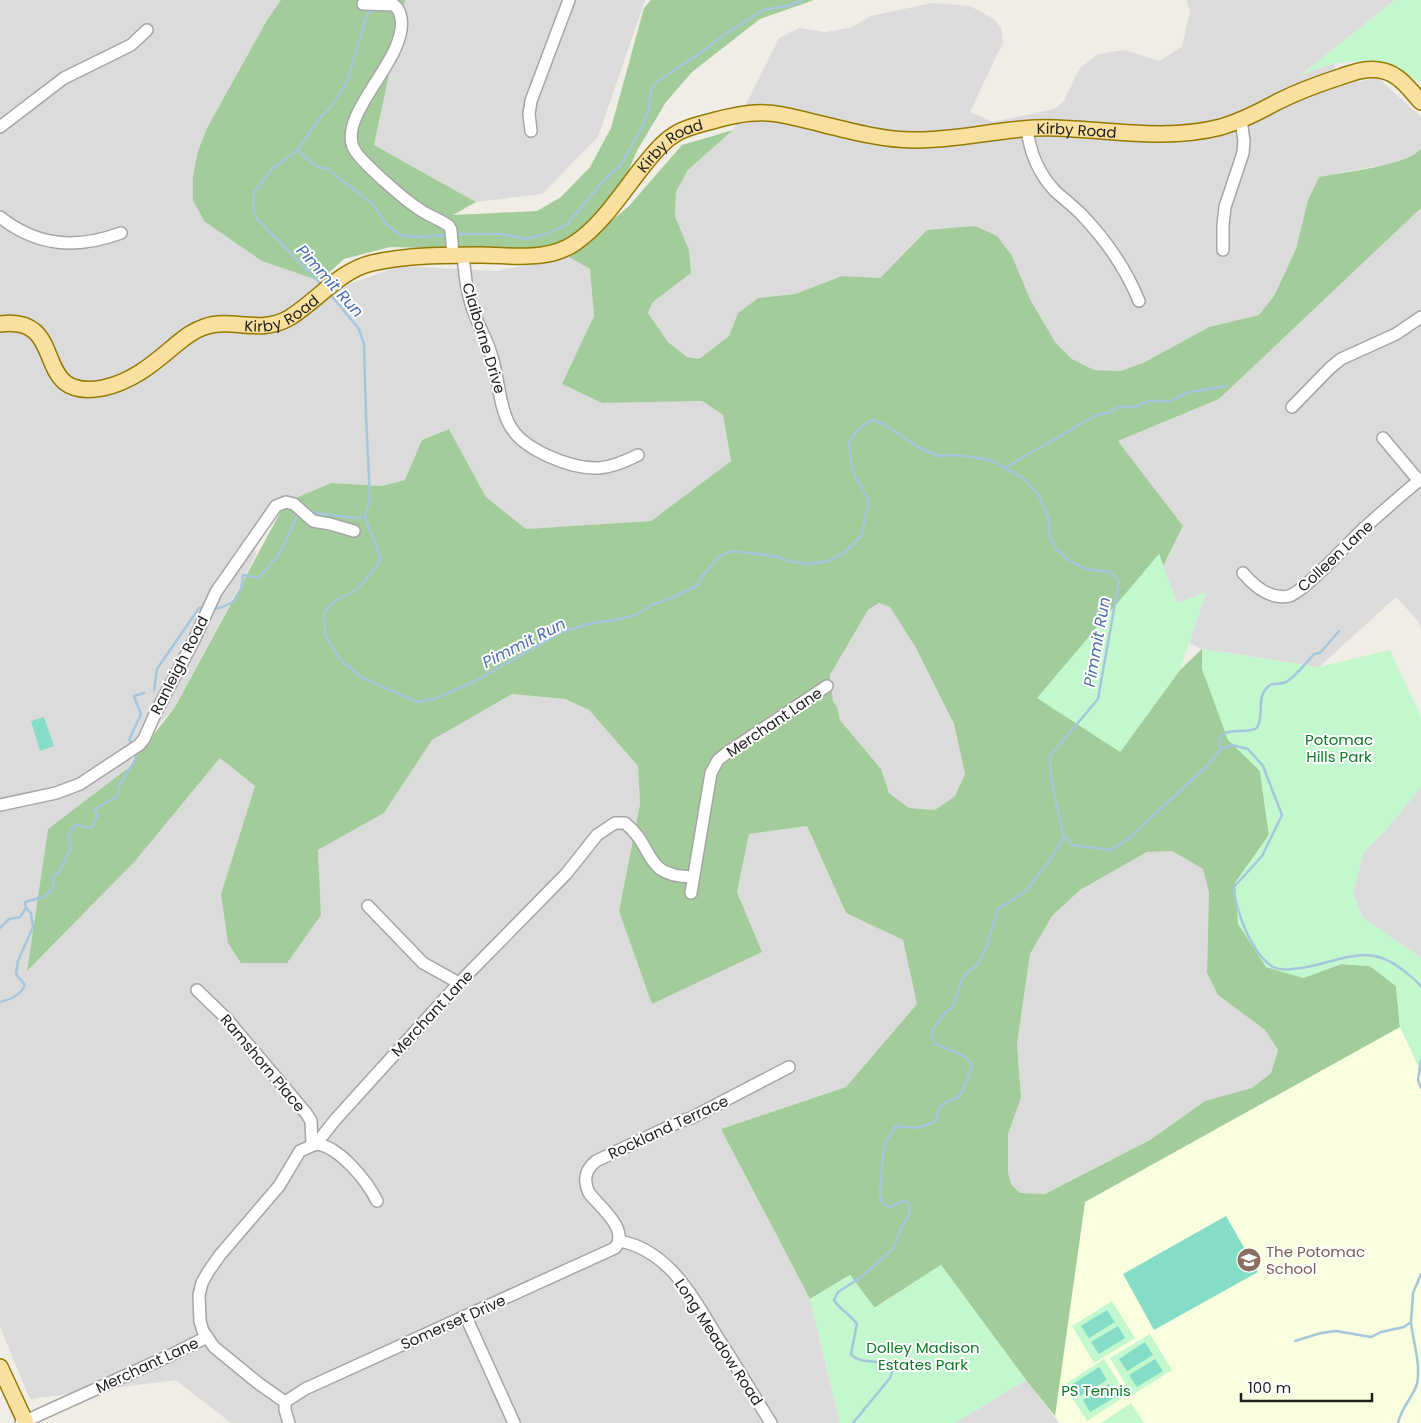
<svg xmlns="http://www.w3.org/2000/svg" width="1421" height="1423" font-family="Poppins,sans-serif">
	<rect width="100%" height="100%" fill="#efede5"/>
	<!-- residential -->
	<g fill="#dcdbdb">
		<path d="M0,0H281L267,20L207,128L198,151L193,175L262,261L320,281L332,290L400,266L497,271L569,257L590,269L594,316L563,384L602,403L702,401L723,415L731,461L651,521L526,529L486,497L449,429L422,440L406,480L382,486L331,483L286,502L253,540L256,555L175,707L139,745L128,768L48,829L27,970L134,861L220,758L255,786L221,894L321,915L318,850L384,813L432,740L512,694L565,699L589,710L638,766L640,804L619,911L762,952L737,892L749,834L807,826L846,913L903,940L917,1004L846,1087L721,1129L810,1299L840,1423H231L176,1380L30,1399L0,1327Z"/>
		<path d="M405,0H645L598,137L542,194L476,202L374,145Z"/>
		<path d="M1186,0H1395L1301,75L1333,63L1344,84L1378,78L1421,117V149L1417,153L1393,163L1319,177L1308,200L1296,249L1274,296L1259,315L1209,327L1143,363L1120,371L1094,370L1072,359L1055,342L1030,299L1012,256L927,230L880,278L842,276L795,294L758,298L738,313L729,336L699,359L687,357L668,342L648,313L653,302L691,273L689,250L675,216L676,192L688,170L733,130L779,38L800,28L825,32L850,28L871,16L932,3L970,6L994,19L1001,28L1003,42L970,112L993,122L1054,109L1064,101L1079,69L1098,54L1124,50L1160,61L1182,46L1190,11Z"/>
		<path d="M1421,208V630L1419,622L1396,597L1319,667L1202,649L1189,643L1206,593L1177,604L1163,566L1183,526L1118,441L1219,399Z"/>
		<path d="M879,603L890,607L916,648L954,724L965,774L955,796L935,810L909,808L889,793L881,769L840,720L837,707L833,701L830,675L868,610Z"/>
		<path d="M1421,787V958L1362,917L1353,893L1363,853L1385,831Z"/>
		<path d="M1172,851L1204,869L1209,892L1207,973L1218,995L1265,1030L1278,1050L1271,1073L1252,1088L1205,1101L1150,1140L1045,1194L1020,1193L1011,1184L1008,1172V1134L1021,1098L1017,1044L1030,954L1052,916L1080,890L1147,852Z"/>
		<path d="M1026,1380L1059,1423H955Z"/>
	</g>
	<!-- education -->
	<path fill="#f9fede" d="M1400,1027L1421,1072V1423H1059L1055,1416L1085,1202L1164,1152Z"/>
	<!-- forest -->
	<g fill="#a2cd9a" fill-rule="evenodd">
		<path d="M281,0H405L374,145L476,202L453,215L537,211L561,197L590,167L611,128L644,8L651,0H814L760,19L692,72L666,102L638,149L624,180L593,223L573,240L533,251L390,247L344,259L320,281L262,261L204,221L193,200V175L198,151L207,128L267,20Z"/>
		<path d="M733,130L688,170L676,192L675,216L689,250L691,273L653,302L648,313L668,342L687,357L699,359L729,336L738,313L758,298L795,294L842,276L880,278L927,230L975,226L997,236L1012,256L1030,299L1055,342L1072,359L1094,370L1120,371L1143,363L1209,327L1259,315L1274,296L1296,249L1308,200L1319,177C1344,172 1405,166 1421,149V208L1219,399L1118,441L1183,526L1163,566L1159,554L1120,752L1180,670L1202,649V669L1246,756L1260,771L1269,835L1235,883L1303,978L1341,964L1370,966L1396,986L1400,1027L1085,1202L1055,1416L1026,1380L941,1265L874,1308L850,1275L810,1299L721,1129L846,1087L917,1004L903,940L846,913L807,826L749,834L737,892L762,952L652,1004L619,911L640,804L638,766L589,710L565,699L512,694L432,740L384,813L318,850L321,915L287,963H241L228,943L221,894L255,786L220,758L135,861L27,971L48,829L128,768L175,707L286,502L331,483L382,486L405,480L422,440L449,429L486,497L526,529L651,521L731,461L723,415L702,401L602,403L562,384L594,316L590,269L569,257L629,206L682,145ZM879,603L890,607L916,648L954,724L965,774L955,796L935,810L909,808L889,793L881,769L840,720L837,707L833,701L830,675L868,610ZM1172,851L1203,869L1209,892L1207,973L1218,995L1265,1030L1278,1050L1271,1073L1252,1088L1205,1101L1150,1140L1045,1194L1020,1193L1011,1184L1008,1172V1134L1021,1098L1017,1044L1030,954L1052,916L1080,890L1147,852Z"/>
	</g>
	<!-- park -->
	<g fill="#c3f8cf">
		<path d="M1395,0H1421V83C1381,56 1341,55 1299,77Z"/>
		<path d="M1159,554L1177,603L1206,592L1180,670L1120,752L1037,698Z"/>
		<path d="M1202,649L1319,667L1390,650L1421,717V787L1385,831L1363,853L1353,893L1362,917L1421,958V1072L1400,1027L1396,986L1370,966L1341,964L1303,978L1266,967L1238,924L1235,883L1269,835L1260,771L1228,740L1202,669Z"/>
		<path d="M941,1265L1026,1380L955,1423H840L810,1299L850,1275L875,1308Z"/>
		<path d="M1112,1301L1135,1338L1094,1363L1072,1326Z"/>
		<path d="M1150,1334L1172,1370L1132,1395L1110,1358Z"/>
		<path d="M1104,1359L1127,1395L1087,1421L1064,1385Z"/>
		<path d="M1131,1403L1144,1423H1101Z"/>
	</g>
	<!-- pitch -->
	<g fill="#85dcc7">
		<path d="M44,717L54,746L40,751L31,721Z"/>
		<path d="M1226,1216L1258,1272L1154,1330L1123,1274Z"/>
		<path d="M1107,1310L1115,1322L1089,1338L1081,1326Z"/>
		<path d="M1118,1326L1125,1338L1099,1354L1091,1342Z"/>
		<path d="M1145,1342L1153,1355L1127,1371L1119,1359Z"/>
		<path d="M1155,1359L1163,1371L1137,1387L1129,1375Z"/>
		<path d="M1099,1367L1107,1380L1080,1396L1073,1384Z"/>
		<path d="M1109,1384L1117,1396L1090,1412L1083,1400Z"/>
	</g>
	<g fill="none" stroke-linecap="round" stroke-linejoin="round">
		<!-- stream -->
		<g stroke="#a6c7db" stroke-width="2.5">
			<path d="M297,150L316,166L327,169L373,204L386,224L400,235L417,237L448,235"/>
			<path d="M456,234H502L525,239L547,234L567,224L606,178L620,166L642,127L649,107L651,89L658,81L703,51L724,35L763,10L791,5L802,0"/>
			<path d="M323,286L256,218L253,207L254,192L272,169L297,150L320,118L335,102L348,79L367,15L370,11L375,10"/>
			<path d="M330,294L359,329L364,344L366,416L370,499L365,517L381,559L365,581L356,590L335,601L324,612L325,635L340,659L361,677L417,702L435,699L473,682L562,632L592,623L615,620L636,615L651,605L669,599L698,585L702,576L719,557L732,551L774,556L789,561L808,564L828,561L845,552L861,536L868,506L867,497L855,476L851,463L849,442L859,429L868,422L873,420L884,424L918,447L939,456L958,455L990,460L1023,478L1038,494L1049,519V534L1055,548L1070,561L1086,569L1111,572L1119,581L1098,699L1050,756L1051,779L1063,834L1072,845L1111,850L1129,838L1207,766L1220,750L1232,745L1248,749L1263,766L1282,815L1262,856L1234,887C1234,902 1244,929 1251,941C1256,950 1264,962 1273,967C1279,970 1286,970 1292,969C1334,967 1364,937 1404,971C1410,976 1417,980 1421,987"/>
			<path d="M1006,467L1096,415L1108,413L1118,407H1135L1148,401H1170L1189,392L1226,386"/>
			<path d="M309,512L354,518L365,517"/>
			<path d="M213,609C235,606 242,596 243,575L259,578L280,553L297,516L299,515"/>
			<path d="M154,690L157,669L199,608H201"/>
			<path d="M133,744L129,740L141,714L134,696L144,693"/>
			<path d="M1220,750C1215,722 1243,736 1257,728C1264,716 1257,701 1265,690C1272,680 1277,686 1286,682C1296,676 1306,663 1314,654L1320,653L1339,631"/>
			<path d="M0,928L9,919L20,917L26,908"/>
			<path d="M0,1002C11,999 20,996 25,985L16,974L18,961L33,927L31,913L26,908L25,902L46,896L54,886L53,877L59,872L71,848L68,836L75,825L91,828L98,816L94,810L119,795V786L131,767L138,753"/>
			<path d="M1421,1060L1418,1080L1421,1088"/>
			<path d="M1295,1341L1321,1333L1336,1331L1371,1337L1381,1332L1404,1327L1411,1322L1413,1293L1421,1274"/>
			<path d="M853,1423L890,1378L892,1372C885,1355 861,1367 851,1354L857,1324C851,1315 840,1310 834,1300L838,1292L860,1278L893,1249L903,1224L910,1213C909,1192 898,1205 889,1207L881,1201L880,1194L883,1154L886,1143L895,1126L917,1128L935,1122L940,1107L944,1103L958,1097L964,1088L972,1066L971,1062L964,1056L936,1044L932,1037V1031L943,1015L953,1006L963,977L978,964L987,945L998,909L1026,891L1053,855L1064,837"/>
			<path d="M1398,1423C1402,1406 1412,1399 1417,1384C1421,1362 1413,1343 1411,1322"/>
		</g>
		<defs>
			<g id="minor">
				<path d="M363,4L394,5C398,8 400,12 401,18C408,58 339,112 353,147C358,160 405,200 419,209C428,216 440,219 449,226L451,230L453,256"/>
				<path d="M0,127L64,78L131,45L147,30"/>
				<path d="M1027,129C1030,153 1039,174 1055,191C1064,199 1073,206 1081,214C1105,239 1126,269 1139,301"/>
				<path d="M531,131L529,114L531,101L569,0"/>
				<path d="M0,217C38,247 77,249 121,233"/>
				<path d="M1223,250V225L1225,207L1243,153L1244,141L1241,120"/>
				<path d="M463,255C465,276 467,296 475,315C480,329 487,340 491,354C499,376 498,403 509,424C522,450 571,469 599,468C613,467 626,461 638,455"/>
				<path d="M1292,407L1330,368L1341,359L1396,334L1421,317"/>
				<path d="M1383,438L1419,481"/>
				<path d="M1243,573C1254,586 1270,600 1289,596C1304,592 1348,543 1363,529C1382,512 1401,495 1421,479"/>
				<path d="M0,805L56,793L80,784L139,745L144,739L156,712L194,640L216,592L276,506L286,502L294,504L313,521L330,524L354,531"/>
				<path d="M691,893L711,773L718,760L728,752L827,686"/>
				<path d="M368,906L423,963L459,983"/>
				<path d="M197,990L225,1017L306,1113L311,1121L312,1144"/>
				<path d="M316,1144C339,1146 367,1181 377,1201"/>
				<path d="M620,1241C670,1251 693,1298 718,1338C736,1366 753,1394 771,1423"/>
				<path d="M466,1317L514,1423"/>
				<path d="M285,1402L305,1389L615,1248C630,1230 600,1207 589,1193C583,1180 585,1170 596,1161L681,1121L691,1118L789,1067"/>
				<path d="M21,1423L171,1355L207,1337"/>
				<path d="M289,1423L285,1410V1402L258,1383L214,1347L203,1331L200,1321L199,1295L202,1283L208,1272L220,1255L279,1186L300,1151L316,1144L335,1120L459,983L566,874L597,835L615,823H625C656,848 642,876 692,877"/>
			</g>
			<g id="major">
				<path id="s1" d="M0,324C71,315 28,402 103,388C131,382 152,365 173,347C183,339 192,331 204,327C232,317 259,335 289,318C316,302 340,270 372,263C407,255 445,255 481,255C512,255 547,262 575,243C603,224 623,191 644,165C654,153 663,141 677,133C689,126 702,124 716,120C739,114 759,110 783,115C823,123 873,140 913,140C961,141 1008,126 1056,128C1111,130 1167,141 1221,127C1241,121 1259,112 1277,102C1297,92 1318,84 1340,77C1354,72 1368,67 1384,71C1400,75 1410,90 1421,102"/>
				<path d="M0,1367L26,1423"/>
			</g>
		</defs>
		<!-- minor casing -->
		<use href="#minor" stroke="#a5a5a5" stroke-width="14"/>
		<!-- major casing -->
		<use href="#major" stroke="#957a04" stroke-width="18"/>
		<!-- minor -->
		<use href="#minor" stroke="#fff" stroke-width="11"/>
		<!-- major -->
		<use href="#major" stroke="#f9e09f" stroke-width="15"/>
	</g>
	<!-- icons -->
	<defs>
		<symbol id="school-disc" viewBox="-11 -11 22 22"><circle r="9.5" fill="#8d6e63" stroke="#fff"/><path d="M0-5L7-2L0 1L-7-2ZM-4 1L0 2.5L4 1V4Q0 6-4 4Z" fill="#fff"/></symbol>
	</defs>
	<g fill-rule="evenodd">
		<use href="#school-disc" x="1235" y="1246" width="28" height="28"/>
	</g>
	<g text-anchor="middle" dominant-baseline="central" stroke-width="4" stroke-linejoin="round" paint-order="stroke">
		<!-- street labels -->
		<g font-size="15" fill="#1e1e1e" stroke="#fff">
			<text stroke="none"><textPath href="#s1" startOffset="1205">Kirby Road</textPath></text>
			<text stroke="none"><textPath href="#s1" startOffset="786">Kirby Road</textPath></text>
			<text stroke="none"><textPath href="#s1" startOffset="336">Kirby Road</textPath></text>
			<text transform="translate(484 338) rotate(73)">Claiborne Drive</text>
			<text transform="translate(1335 556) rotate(-43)">Colleen Lane</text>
			<text transform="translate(179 665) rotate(-63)">Ranleigh Road</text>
			<text transform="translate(774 722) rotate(-34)">Merchant Lane</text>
			<text transform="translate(432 1013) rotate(-47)">Merchant Lane</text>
			<text transform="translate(263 1063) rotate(50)">Ramshorn Place</text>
			<text transform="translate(668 1127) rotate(-25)">Rockland Terrace</text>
			<text transform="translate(453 1322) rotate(-24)">Somerset Drive</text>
			<text transform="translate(719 1342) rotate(57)">Long Meadow Road</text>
			<text transform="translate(147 1365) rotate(-25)">Merchant Lane</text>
		</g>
		<!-- park labels -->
		<g font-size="15" fill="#0e7a28" stroke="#fff">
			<text x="1339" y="739">Potomac<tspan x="1339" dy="17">Hills Park</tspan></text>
			<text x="923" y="1347">Dolley Madison<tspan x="923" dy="17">Estates Park</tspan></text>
			<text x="1096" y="1390">PS Tennis</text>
		</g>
		<!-- education labels -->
		<g font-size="15" fill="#785e54" stroke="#fff" text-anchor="start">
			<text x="1266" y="1251">The Potomac<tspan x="1266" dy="17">School</tspan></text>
		</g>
		<!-- water labels -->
		<g font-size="16" font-style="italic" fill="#4d6eac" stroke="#fff">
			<text transform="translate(330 281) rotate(48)">Pimmit Run</text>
			<text transform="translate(1097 642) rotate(-80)">Pimmit Run</text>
			<text transform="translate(524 643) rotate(-27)">Pimmit Run</text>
		</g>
	</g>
	<!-- scale -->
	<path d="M1241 1393v8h131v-8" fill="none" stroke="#1e1e1e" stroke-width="2.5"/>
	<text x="1248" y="1393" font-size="15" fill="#1e1e1e" stroke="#ffffff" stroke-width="4" paint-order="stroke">100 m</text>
</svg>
